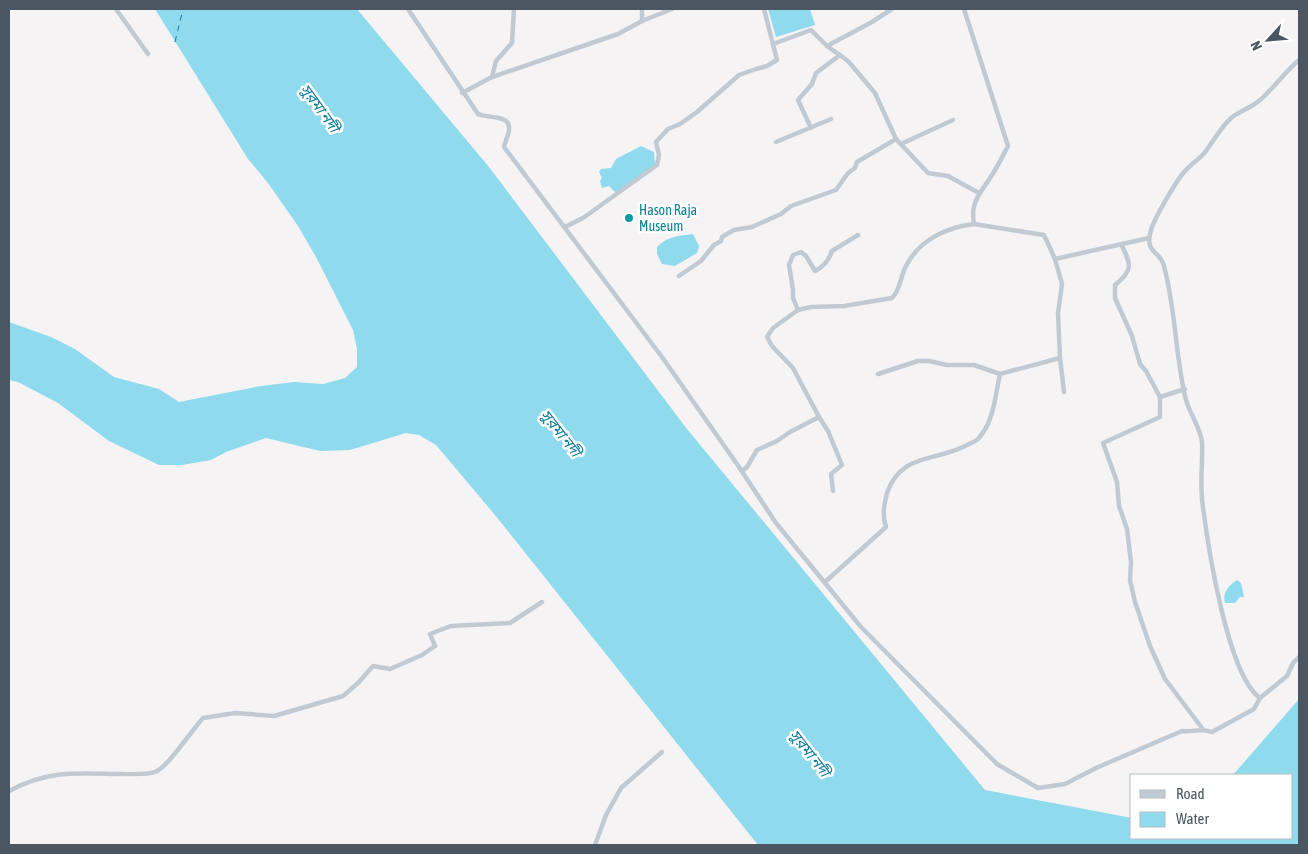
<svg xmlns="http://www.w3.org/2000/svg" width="1308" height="854" font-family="'Asap Condensed','Noto Sans Bengali',sans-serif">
	<rect width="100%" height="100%" fill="#f5f3f3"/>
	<!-- water -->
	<g fill="#90daee">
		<path d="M155,9H357L489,167L687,429L985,790L1132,818V838H1292V775H1233L1299,699V845H758L495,515L436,445L419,435L406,433L350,450L320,451L266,438L226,452L211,460L182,465H159L109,441L58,403L18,382L9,380V322L51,337L75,349L114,377L159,389L179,402L261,386L294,382L323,384L345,378L357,367V349L353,330L316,257L298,226L268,183L248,159Z"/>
		<path d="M768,9H810L815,25L776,37Z"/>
		<path d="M641,146L654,152L655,165L619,191L615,192L609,186L602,188L600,181L602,178L599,172L601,169L611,168L616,159Z"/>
		<path d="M693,234L699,246L697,253L675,266L662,264L657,254V247C668,236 679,236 693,234Z"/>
		<path d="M1237,580L1241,583L1244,597H1240L1235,603H1225C1222,593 1229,585 1237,580Z"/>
	</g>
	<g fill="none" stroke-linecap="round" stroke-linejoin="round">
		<!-- ferry -->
		<path stroke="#0c7c9b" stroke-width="1" stroke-dasharray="6 5" stroke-linecap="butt" d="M175,42L183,9"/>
		<!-- minor -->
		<g stroke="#c1cad2" stroke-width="4.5">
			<path d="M116,9L148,54"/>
			<path d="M408,9L478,114C486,118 509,115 509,127C510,134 505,140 504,147L662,357L739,467L776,523L861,627L997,764L1038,788L1065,784L1096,768L1182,731C1195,733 1198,727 1212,732L1254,709L1260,698L1287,676L1293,663L1299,657"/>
			<path d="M642,9V21"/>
			<path d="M964,9L1008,146C1002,157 997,168 990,178C980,194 970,202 974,224"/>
			<path d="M773,44L811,30L827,46L848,61L875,93L896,139L928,173L948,176L979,193"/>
			<path d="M827,46L872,22L892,9"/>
			<path d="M492,77L618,34L642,21L672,9"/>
			<path d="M462,93L492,77L496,61L512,43L514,9"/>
			<path d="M811,128L798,100L812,84L816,73L840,55"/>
			<path d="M776,142L831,119"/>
			<path d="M901,144L953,120"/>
			<path d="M565,227L583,218L657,165L659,155L656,142L668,129L680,124L697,112L739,75L756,69L767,66L777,60L764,9"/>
			<path d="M1121,244C1131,264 1134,270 1115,285V298L1132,336L1140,364L1146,371L1160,397"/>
			<path d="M1055,259L1149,238"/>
			<path d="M679,276L701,261L714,245L721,241L722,237L734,230L752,227L781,214L791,206L836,190L848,173L855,168L857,162L896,139"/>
			<path d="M798,310L793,298V290L789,265L793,255L801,252L806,256L815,271C823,267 829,260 832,251L858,235"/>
			<path d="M878,374L918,361H929L947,365H974L1000,374L1060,358"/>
			<path d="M1185,389L1160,397V417L1103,443L1117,482L1119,506L1127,529L1131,562L1130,580L1135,602L1150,646L1165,679L1202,728"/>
			<path d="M819,417L793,368L772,346L767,337L773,328L798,310L811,307L844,306L892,298C901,289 900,277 906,266C919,240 947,227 974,224L1044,235L1055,259L1062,284L1058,313L1060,358L1064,392"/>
			<path d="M742,471L747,467L757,450L777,441L790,432L819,417L828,431L842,465L831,474L833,491"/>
			<path d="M825,582L886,527C882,515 884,505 887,493C901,453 934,462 965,446C969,444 974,442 978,439C994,422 995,396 1000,374"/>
			<path d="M1260,698C1227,675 1207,541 1202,499C1200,480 1203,461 1202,442C1200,427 1190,414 1186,400C1175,356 1176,310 1164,266C1160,250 1144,254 1151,230C1154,219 1178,177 1187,169C1193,162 1201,158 1206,151C1214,140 1221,127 1231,118C1240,111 1251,108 1260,100C1274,88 1285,72 1299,60"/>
			<path d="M9,791C46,771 72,773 113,774C122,774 147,775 155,772C168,767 192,730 203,718L235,713L274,716L343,696L358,683L373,666L390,669L422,655L435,646L430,634L451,626L510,623L542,602"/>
			<path d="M595,845L606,815L621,788L662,752"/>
		</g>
	</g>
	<!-- markers -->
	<circle fill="#0f9aa8" stroke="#fff" stroke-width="2" cx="629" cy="218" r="5"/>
	<g text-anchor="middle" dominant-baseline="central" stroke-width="5" stroke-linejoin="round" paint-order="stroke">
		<!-- culture labels -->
		<g font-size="14" fill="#0d838f" stroke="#fff" text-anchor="start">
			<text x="639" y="210">Hason Raja<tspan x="639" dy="16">Museum</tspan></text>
		</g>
		<!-- water labels -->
		<g font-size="15" font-style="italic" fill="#0c7c9b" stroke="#fff">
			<text transform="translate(320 108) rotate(54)">সুরমা নদী</text>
			<text transform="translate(561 433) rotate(52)">সুরমা নদী</text>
			<text transform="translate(810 753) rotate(52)">সুরমা নদী</text>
		</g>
	</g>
	<!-- border -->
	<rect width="1308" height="854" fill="none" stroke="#4a5661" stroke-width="20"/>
	<!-- legend -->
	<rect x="1130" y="774" width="162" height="65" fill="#ffffff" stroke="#b7bbc0"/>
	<rect x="1140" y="790" width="25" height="8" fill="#c1cad2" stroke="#b7bbc0"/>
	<text x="1176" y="799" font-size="15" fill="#4a5661">Road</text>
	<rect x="1140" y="812" width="25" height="15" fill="#90daee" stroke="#b7bbc0"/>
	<text x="1176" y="824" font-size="15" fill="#4a5661">Water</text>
	<!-- north arrow -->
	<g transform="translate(1268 40) rotate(244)" stroke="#ffffff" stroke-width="4" paint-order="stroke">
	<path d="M0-4L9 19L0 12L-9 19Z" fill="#4a5661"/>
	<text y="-8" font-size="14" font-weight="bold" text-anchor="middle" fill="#4a5661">N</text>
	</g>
</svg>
